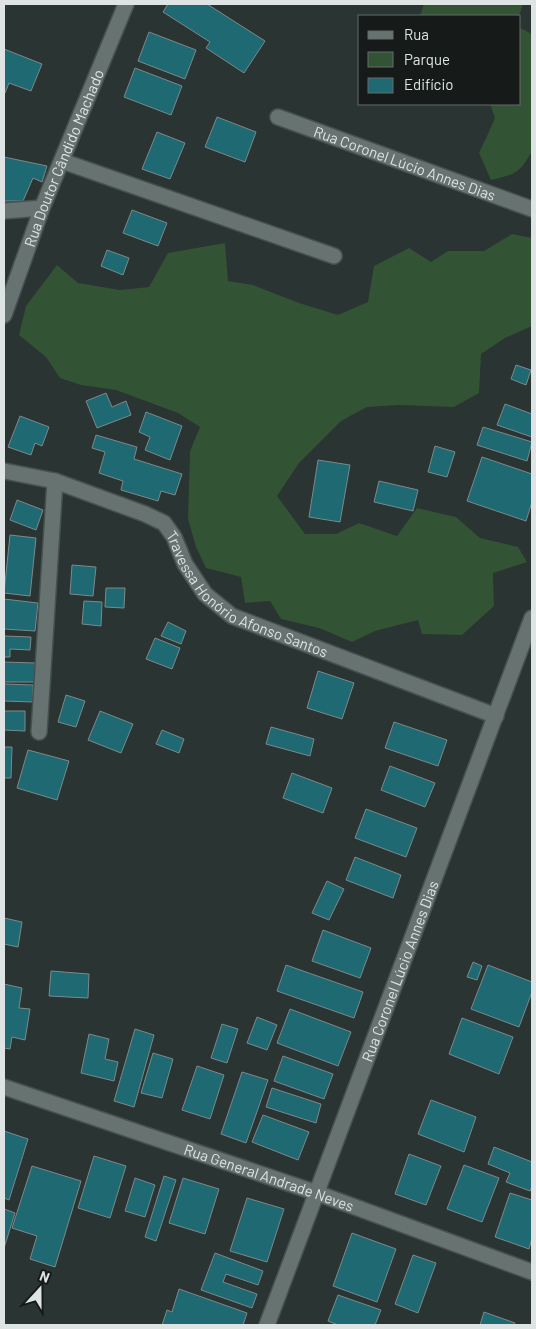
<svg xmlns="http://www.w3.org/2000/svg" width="536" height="1329" font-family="Barlow,sans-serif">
	<rect width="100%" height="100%" fill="#293433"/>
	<!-- green -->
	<g fill="#325334">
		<path d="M424,4H523L519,16H420Z"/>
		<path d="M520,28L530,33L532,38V151C519,174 516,174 491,180L479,153L487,136L495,118L490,104H520Z"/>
		<path d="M512,234L532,238V326L505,338L481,354L479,393L454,407L399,405L367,407L341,421L299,463L277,496L305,534H336L359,523L397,536L417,508L456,517L480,538L518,547L527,562L493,573L494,606L462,635L422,634L418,620L375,631L352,642L319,628L281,619L270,601L245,603L241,577L206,568L196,547L188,519L190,451L200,427L178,413L116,390L81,385L60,378L46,357L19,335L26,306L57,265L78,283L120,290L149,287L168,253L225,243L228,281L253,285L299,303L338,315L368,302L374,266L409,248L431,262L448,251H484Z"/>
	</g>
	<!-- building -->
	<g fill="#1e6972" stroke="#7d898b">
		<path d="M168,4H207L265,41L244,73L206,48L210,42L163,12Z"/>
		<path d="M149,32L196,50L185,79L138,61Z"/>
		<path d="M4,49L42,64L31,91L9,83L5,93L4,92Z"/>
		<path d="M135,68L182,86L171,115L124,97Z"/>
		<path d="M217,117L256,132L245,162L205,147Z"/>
		<path d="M157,132L185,143L170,179L142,169Z"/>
		<path d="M4,157L47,166L42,182L33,178L23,201H4Z"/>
		<path d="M132,210L167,223L158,246L123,233Z"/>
		<path d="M107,250L129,258L123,275L101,266Z"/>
		<path d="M516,365L531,370L526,385L511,379Z"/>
		<path d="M106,393L112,407L126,401L131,415L97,428L86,401Z"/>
		<path d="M505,404L532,414V437L497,425Z"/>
		<path d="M146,412L182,426L170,460L145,450L150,437L139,432Z"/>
		<path d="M20,416L49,427L42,446L35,443L31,455L8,447Z"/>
		<path d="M483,427L532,442L527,461L477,445Z"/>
		<path d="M96,435L137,447L134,459L182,474L175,495L161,491L158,501L121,490L123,481L99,473L105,452L92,448Z"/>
		<path d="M435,446L455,452L447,477L428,472Z"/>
		<path d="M482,457L532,474V502L526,521L467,501Z"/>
		<path d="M318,460L350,465L340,522L309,517Z"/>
		<path d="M379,481L418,490L413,511L374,502Z"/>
		<path d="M17,500L43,510L36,530L10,520Z"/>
		<path d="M10,535L36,538L30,596L4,593Z"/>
		<path d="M72,565L96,567L93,596L70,594Z"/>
		<path d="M106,588H125L124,608L105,607Z"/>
		<path d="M4,599L38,603L35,631L4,629Z"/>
		<path d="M84,601L102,602L101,626L82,624Z"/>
		<path d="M168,622L186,631L181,644L161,636Z"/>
		<path d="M4,636L31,637L30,650L10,649V657H4Z"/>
		<path d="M155,638L180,648L172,669L146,659Z"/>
		<path d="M4,662L35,663V682H4Z"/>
		<path d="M318,671L354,683L342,719L307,708Z"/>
		<path d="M4,684L33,685V702L4,701Z"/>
		<path d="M66,695L85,701L76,727L58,722Z"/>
		<path d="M4,711H25V731L4,730Z"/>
		<path d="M100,711L133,724L121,753L88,740Z"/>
		<path d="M394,722L447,740L438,766L385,748Z"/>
		<path d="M271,727L314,739L310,756L266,744Z"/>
		<path d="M162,730L184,739L179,753L156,744Z"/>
		<path d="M4,747H12L11,778H4Z"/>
		<path d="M28,750L69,761L57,800L17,788Z"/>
		<path d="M390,766L435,783L425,807L381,790Z"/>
		<path d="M292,773L332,788L323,813L283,798Z"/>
		<path d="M366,809L417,828L406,857L355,838Z"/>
		<path d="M355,857L401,875L393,898L346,880Z"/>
		<path d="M327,881L344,889L329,920L312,913Z"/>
		<path d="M4,918L22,922L18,947L4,944Z"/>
		<path d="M323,930L371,948L360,978L312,961Z"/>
		<path d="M473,962L482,966L477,980L467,977Z"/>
		<path d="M286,965L363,992L354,1018L277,991Z"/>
		<path d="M488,965L532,982V992L519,1027L471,1009Z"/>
		<path d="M51,971L89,974L88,998L49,996Z"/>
		<path d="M4,984L22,988L19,1008L30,1009L25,1040L12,1037L10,1049L4,1048Z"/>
		<path d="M290,1009L351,1032L338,1066L277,1043Z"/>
		<path d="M257,1017L277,1025L267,1050L247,1043Z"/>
		<path d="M462,1018L513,1037L499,1074L449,1054Z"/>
		<path d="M222,1024L238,1029L227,1063L211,1058Z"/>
		<path d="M135,1029L154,1035L134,1107L114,1101Z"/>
		<path d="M89,1034L109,1039L105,1059L118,1062L114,1081L81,1073Z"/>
		<path d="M153,1053L173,1059L162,1098L141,1093Z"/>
		<path d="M283,1056L333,1074L324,1099L274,1081Z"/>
		<path d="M197,1066L224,1075L210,1119L182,1110Z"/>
		<path d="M242,1072L268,1080L246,1143L221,1134Z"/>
		<path d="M272,1088L321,1104L316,1123L266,1107Z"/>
		<path d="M431,1100L476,1117L464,1152L418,1134Z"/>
		<path d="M263,1115L309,1132L298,1160L252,1142Z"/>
		<path d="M4,1131L28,1139L9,1200L4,1198Z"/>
		<path d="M494,1147L532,1162V1186L530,1191L506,1182L510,1173L488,1164Z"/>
		<path d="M409,1154L441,1166L426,1205L395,1194Z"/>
		<path d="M94,1156L126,1166L110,1218L78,1208Z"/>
		<path d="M464,1165L499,1178L482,1222L447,1209Z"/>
		<path d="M32,1166L81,1181L55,1267L30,1259L37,1236L12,1228Z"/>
		<path d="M164,1176L176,1180L156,1241L145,1237Z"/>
		<path d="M135,1178L155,1185L145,1217L125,1211Z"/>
		<path d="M183,1178L219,1189L205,1234L169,1223Z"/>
		<path d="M510,1193L532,1200V1238L529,1249L495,1237Z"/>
		<path d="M247,1198L284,1209L267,1262L230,1251Z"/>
		<path d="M4,1209L15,1213L4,1248Z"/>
		<path d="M352,1233L396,1249L377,1302L333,1286Z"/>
		<path d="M215,1253L263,1271L258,1285L226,1274L223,1282L257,1294L252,1308L201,1290Z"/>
		<path d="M413,1255L436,1263L418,1313L395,1304Z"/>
		<path d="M179,1289L247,1313L243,1325H162L167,1310L172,1312Z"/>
		<path d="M338,1295L381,1310L375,1325H338L328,1321Z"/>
		<path d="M484,1312L515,1323L514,1325H480Z"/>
	</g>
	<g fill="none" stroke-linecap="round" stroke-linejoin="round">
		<defs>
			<g id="lane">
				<path d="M4,211L42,208"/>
				<path d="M39,732L55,481"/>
			</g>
			<g id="street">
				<path id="s1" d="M278,117L532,209"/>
				<path d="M62,161L334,256"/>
				<path id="s2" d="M4,315L42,208L126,4"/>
				<path id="s3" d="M4,471L55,481L145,514L164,523L174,537L185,564L205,594L232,616L496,716"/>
				<path id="s4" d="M4,1087L317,1193L532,1272"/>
				<path id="s5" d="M267,1325L532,618"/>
			</g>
		</defs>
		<!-- lane casing -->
		<use href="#lane" stroke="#47504e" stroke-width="18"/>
		<!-- street casing -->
		<use href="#street" stroke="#47504e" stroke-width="18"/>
		<!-- lane -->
		<use href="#lane" stroke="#667371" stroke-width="15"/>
		<!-- street -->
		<use href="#street" stroke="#667371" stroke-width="15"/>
	</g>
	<g text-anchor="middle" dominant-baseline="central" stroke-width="4" stroke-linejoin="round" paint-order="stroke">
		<!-- street labels -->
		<g font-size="15" fill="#dde4e3" stroke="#161b1a">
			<text stroke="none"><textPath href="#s2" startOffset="168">Rua Doutor Cândido Machado</textPath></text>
			<text stroke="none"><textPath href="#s1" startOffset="135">Rua Coronel Lúcio Annes Dias</textPath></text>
			<text stroke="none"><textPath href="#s3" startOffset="284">Travessa Honório Afonso Santos</textPath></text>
			<text stroke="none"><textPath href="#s5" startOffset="378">Rua Coronel Lúcio Annes Dias</textPath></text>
			<text stroke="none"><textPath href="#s4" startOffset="280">Rua General Andrade Neves</textPath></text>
		</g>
	</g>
	<!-- border -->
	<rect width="536" height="1329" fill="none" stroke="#dde4e3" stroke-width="10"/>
	<!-- legend -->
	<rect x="358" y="15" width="162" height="90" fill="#161b1a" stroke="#666b6a"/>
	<rect x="368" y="31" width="25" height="8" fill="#667371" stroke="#666b6a"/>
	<text x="404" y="40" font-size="15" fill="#dde4e3">Rua</text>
	<rect x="368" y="52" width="25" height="15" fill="#325334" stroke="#666b6a"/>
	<text x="404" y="65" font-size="15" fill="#dde4e3">Parque</text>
	<rect x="368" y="78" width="25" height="15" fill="#1e6972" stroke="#666b6a"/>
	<text x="404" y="90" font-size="15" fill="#dde4e3">Edifício</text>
	<!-- north arrow -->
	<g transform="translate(40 1289) rotate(21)" stroke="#161b1a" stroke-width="4" paint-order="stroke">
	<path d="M0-4L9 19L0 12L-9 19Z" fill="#dde4e3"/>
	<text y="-8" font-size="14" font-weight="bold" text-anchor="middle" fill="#dde4e3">N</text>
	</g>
</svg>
